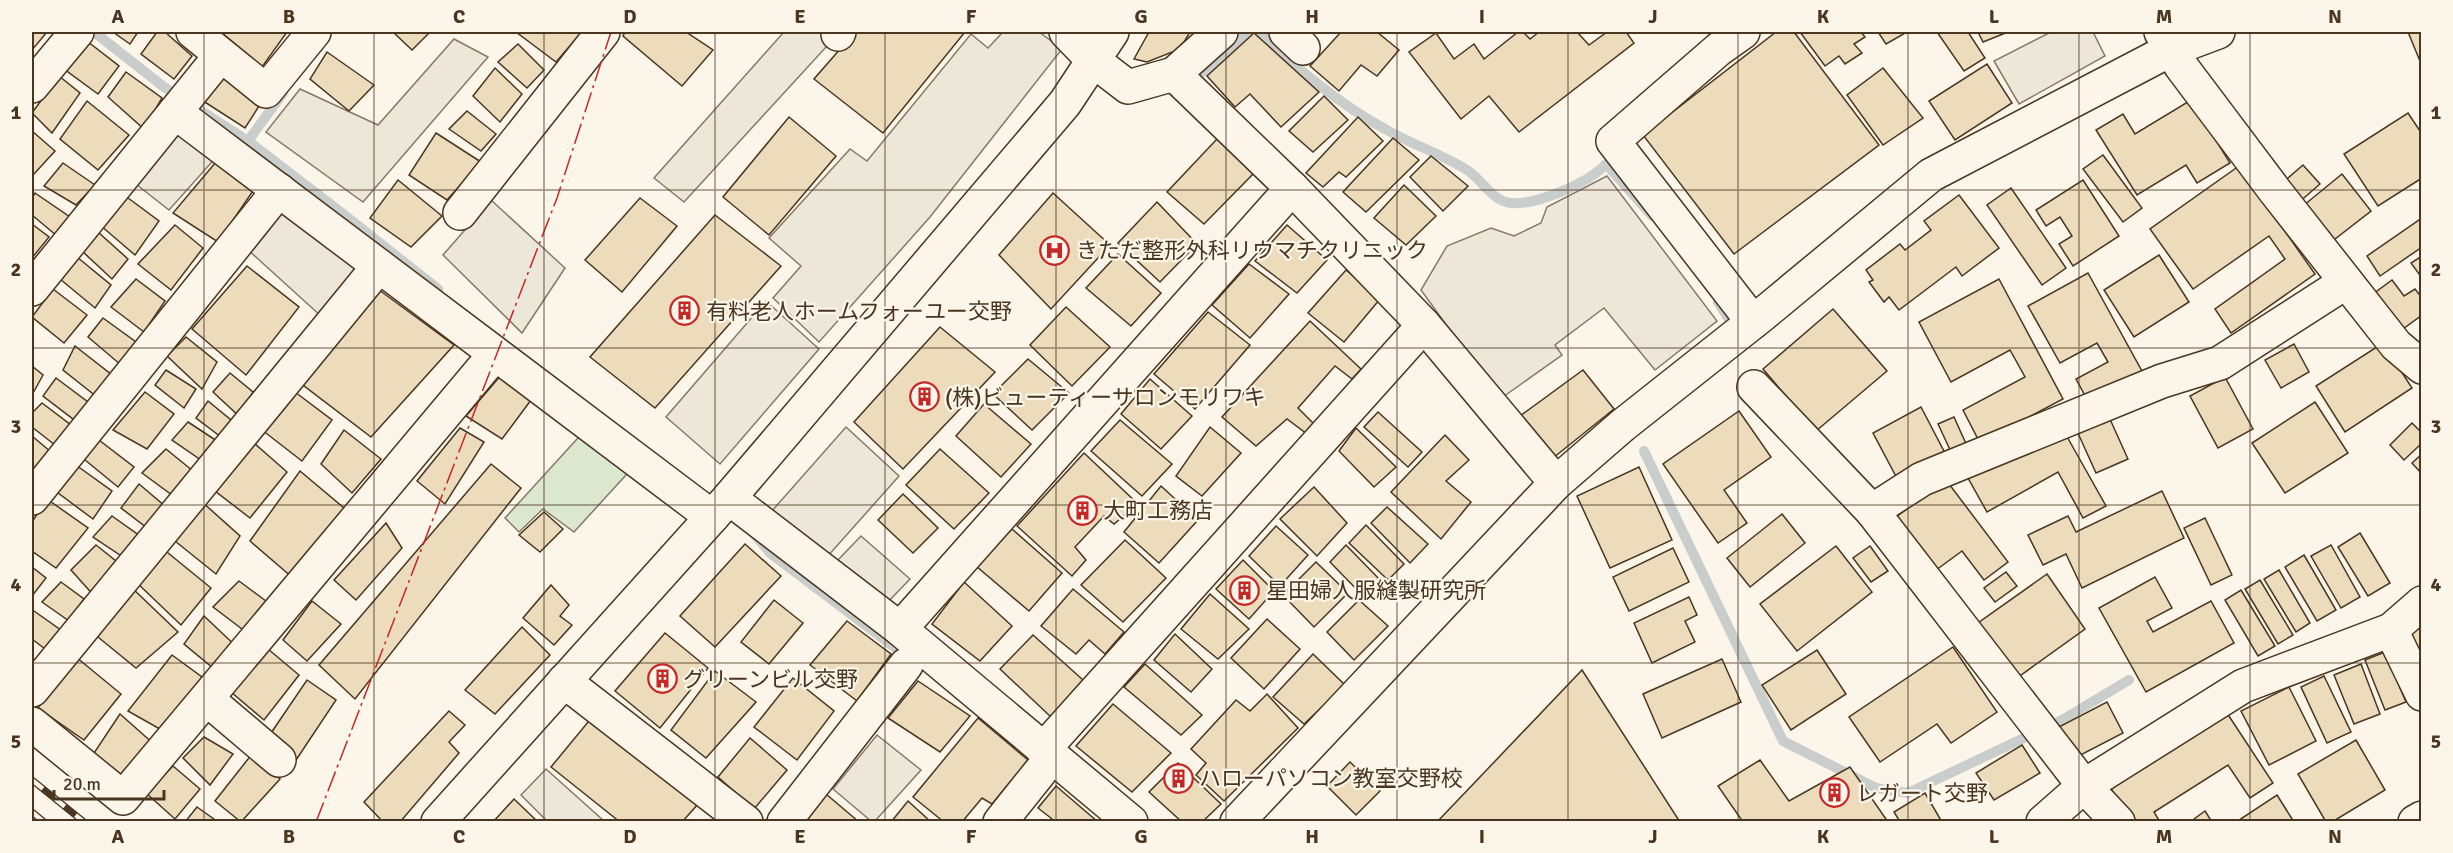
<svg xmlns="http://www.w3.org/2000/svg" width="2453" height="853" font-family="Signika,'Noto Sans JP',sans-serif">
	<rect width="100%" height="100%" fill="#fbf6e9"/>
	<!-- green -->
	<path fill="#dce7d0" stroke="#887966" stroke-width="1.5" d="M587,428L636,464L574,532L543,509L519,532L505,518Z"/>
	<!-- parking -->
	<g fill="#ede7d9" stroke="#887966" stroke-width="1.5">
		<path d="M784,32H835L838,34L684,202L654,178Z"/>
		<path d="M1003,32H1039L1062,49L930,217L819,342L773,298L801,266L769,238L850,149L867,161L971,34L988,48Z"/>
		<path d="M2051,32H2093L2105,56L2019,104L1994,61Z"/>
		<path d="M454,39L488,57L363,202L266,132L300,89L378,125Z"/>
		<path d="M181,127L219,154L169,210L132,181Z"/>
		<path d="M1607,176L1717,321L1655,370L1604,308L1555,345L1562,355L1500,399L1421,290L1447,246L1491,228L1514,236L1541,223L1547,207Z"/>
		<path d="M491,200L565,268L522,333L443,255Z"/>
		<path d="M282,206L365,266L322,317L247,249Z"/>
		<path d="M766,301L819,349L720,464L666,417Z"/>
		<path d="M846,427L899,476L827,557L771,512Z"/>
		<path d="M861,536L910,579L885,605L838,560Z"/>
		<path d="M877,735L921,770L875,821H871L833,789Z"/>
		<path d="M546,769L604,821H547L521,795Z"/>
	</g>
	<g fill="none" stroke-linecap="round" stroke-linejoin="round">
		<!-- stream -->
		<g stroke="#c9cecd" stroke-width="10">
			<path d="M94,32L164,87L248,141L342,213L438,289"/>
			<path d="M1258,32C1297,68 1337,103 1385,129C1411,144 1441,154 1467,170C1480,178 1491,198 1506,202C1529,209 1590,183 1606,164L1652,216"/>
			<path d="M1192,78L1208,69L1248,32"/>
			<path d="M248,141L283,93"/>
			<path d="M1718,302L1729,320"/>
			<path d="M1644,451L1783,741L1876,788L1908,793L2062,720L2129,680"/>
			<path d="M755,535L770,553L909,658"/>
		</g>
	</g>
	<!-- building -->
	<g fill="#ecdcbc" stroke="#4a3520" stroke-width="1.5">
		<path d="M32,32H47L32,50Z"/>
		<path d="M113,32H138L130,44Z"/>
		<path d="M157,32H165L192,56L174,79L141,54Z"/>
		<path d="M221,32H287L262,67Z"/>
		<path d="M393,32H430L412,50Z"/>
		<path d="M516,32H582L556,62Z"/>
		<path d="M625,32H686L713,50L682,86L623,36Z"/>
		<path d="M855,32H965L883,133L814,79Z"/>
		<path d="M1149,32H1190L1180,49L1147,62L1134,59Z"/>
		<path d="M1341,32H1377L1399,50L1377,76L1361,65L1339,91L1310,66Z"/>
		<path d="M1518,32H1523L1530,39L1539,32H1577L1589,45L1607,32H1626L1634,43L1519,132L1489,96L1461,119L1409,52L1436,33L1454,59L1474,44L1484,59Z"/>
		<path d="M1776,32H1794L1879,145L1734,254L1643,135Z"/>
		<path d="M1800,32H1861L1865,37L1854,44L1862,53L1845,64L1839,56L1825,66Z"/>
		<path d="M1878,32H1907L1886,44Z"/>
		<path d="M1937,32H1968L1985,58L1964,71Z"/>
		<path d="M1978,32H2008L1983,42Z"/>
		<path d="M2408,32H2422V66Z"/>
		<path d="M1254,33L1319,92L1281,127L1250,94L1235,107L1207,76Z"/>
		<path d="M83,38L119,66L98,94L60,66Z"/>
		<path d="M518,44L544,70L527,88L498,62Z"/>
		<path d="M327,52L374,85L349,111L310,79Z"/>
		<path d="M1987,64L2012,103L1955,140L1929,101Z"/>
		<path d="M495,68L522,94L500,122L473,96Z"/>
		<path d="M1883,68L1923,118L1883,145L1847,95Z"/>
		<path d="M126,72L162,98L144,129L108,97Z"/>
		<path d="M218,73L261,103L245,128L197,97Z"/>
		<path d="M59,76L80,93L52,133L32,113Z"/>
		<path d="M1324,96L1348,120L1313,152L1289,131Z"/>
		<path d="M2191,100L2230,163L2197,183L2186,165L2137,195L2096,130L2123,114L2135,134Z"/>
		<path d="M87,101L129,135L98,170L60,139Z"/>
		<path d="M467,111L496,134L481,151L449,129Z"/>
		<path d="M2408,113L2422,134V178L2378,206L2344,154Z"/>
		<path d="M789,117L836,156L769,235L723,197Z"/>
		<path d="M1358,117L1383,141L1346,177L1339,172L1323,187L1306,173Z"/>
		<path d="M32,131L55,151L34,174L32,172Z"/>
		<path d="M436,133L481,162L447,200L409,175Z"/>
		<path d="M1393,138L1419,160L1366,212L1343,192Z"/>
		<path d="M1217,139L1254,173L1204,224L1167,192Z"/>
		<path d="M2103,155L2142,208L2123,222L2083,169Z"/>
		<path d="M1431,156L1468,186L1443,211L1410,177Z"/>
		<path d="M216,162L255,188L218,242L173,213Z"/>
		<path d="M63,163L95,185L76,205L44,186Z"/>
		<path d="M2303,165L2320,184L2297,204L2280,185Z"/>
		<path d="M2239,166L2315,274L2231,333L2215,309L2285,259L2269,236L2193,289L2150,229Z"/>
		<path d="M2342,174L2371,211L2326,246L2298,210Z"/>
		<path d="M398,180L442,216L411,247L370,218Z"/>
		<path d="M2083,180L2119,236L2073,266L2059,244L2072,236L2060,217L2046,226L2036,210Z"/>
		<path d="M1404,185L1436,216L1406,245L1374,218Z"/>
		<path d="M2011,188L2066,268L2042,285L1987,205Z"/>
		<path d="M35,193L70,217L57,236L32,215V198Z"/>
		<path d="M1053,193L1110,245L1051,309L999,255Z"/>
		<path d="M124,195L159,221L135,255L100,225Z"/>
		<path d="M1959,195L1999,248L1962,276L1956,267L1899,310L1889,297L1884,302L1869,282L1873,280L1866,270L1900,244L1905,250L1931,230L1924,221Z"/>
		<path d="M640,198L677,226L622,292L585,260Z"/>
		<path d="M1157,202L1197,244L1160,282L1118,243Z"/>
		<path d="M715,215L781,266L655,408L590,357Z"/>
		<path d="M2422,218V247L2380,276L2367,256Z"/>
		<path d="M32,224L49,237L32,258Z"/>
		<path d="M175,225L203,248L171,290L138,264Z"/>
		<path d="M1287,225L1327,260L1297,293L1255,261Z"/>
		<path d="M98,232L128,259L112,279L82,251Z"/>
		<path d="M1118,254L1161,293L1131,326L1086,288Z"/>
		<path d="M2159,255L2189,302L2134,337L2104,290Z"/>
		<path d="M2422,256V278L2411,263Z"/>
		<path d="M77,257L111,285L95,308L60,279Z"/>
		<path d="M1249,264L1289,294L1250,338L1212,305Z"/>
		<path d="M247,266L299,307L246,375L192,329Z"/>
		<path d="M1346,270L1380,299L1344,342L1308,313Z"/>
		<path d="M2088,273L2143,373L2089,403L2076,379L2108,362L2097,343L2060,363L2028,306Z"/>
		<path d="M136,279L165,301L144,332L111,307Z"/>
		<path d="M1999,279L2063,399L1980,443L1963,410L2025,377L2010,350L1951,382L1919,322Z"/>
		<path d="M2392,280L2404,296L2415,289L2422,298V315L2396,334L2369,297Z"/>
		<path d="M375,287L454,345L371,437L299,382Z"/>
		<path d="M53,289L87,315L64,343L32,317Z"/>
		<path d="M1066,307L1110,347L1072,386L1030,345Z"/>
		<path d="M1833,309L1887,371L1816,431L1763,369Z"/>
		<path d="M1208,312L1250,345L1195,409L1154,374Z"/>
		<path d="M103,318L136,342L121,365L88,337Z"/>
		<path d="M1310,321L1361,369L1352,379L1335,366L1298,408L1315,425L1307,434L1287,419L1256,446L1222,417Z"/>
		<path d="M940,327L995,372L903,469L854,422Z"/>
		<path d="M186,337L217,362L202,389L167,356Z"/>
		<path d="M2383,343L2412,388L2345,432L2316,386Z"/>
		<path d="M2294,344L2309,372L2281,388L2265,360Z"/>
		<path d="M75,346L112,375L97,397L63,370Z"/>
		<path d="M1028,359L1069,393L1032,430L993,394Z"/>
		<path d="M32,366L43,375L32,395Z"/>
		<path d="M166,370L196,389L184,408L155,385Z"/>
		<path d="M1583,370L1614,409L1553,458L1520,416Z"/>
		<path d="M230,373L253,392L240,417L213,392Z"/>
		<path d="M502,374L531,400L502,439L466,416Z"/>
		<path d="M2225,377L2253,429L2218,448L2190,396Z"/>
		<path d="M56,378L88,402L77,422L43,396Z"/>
		<path d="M1150,379L1192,416L1161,449L1121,414Z"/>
		<path d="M145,392L174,414L147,449L113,430Z"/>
		<path d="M295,392L332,420L302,461L262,430Z"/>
		<path d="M208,401L231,420L221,437L196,418Z"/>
		<path d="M2315,402L2348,453L2285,493L2252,443Z"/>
		<path d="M42,403L71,425L55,445L32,427V413Z"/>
		<path d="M984,404L1031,444L1001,477L956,436Z"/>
		<path d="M1921,407L1947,457L1899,482L1873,433Z"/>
		<path d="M1739,411L1771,457L1724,490L1747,523L1718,543L1663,464Z"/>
		<path d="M1378,412L1422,452L1408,467L1364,427Z"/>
		<path d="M1954,417L1967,446L1952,454L1938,424Z"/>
		<path d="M2109,417L2128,459L2096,473L2077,431Z"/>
		<path d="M1120,420L1172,464L1142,496L1091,451Z"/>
		<path d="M188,422L217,441L201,460L172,440Z"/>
		<path d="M2412,423L2422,433V443L2404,460L2390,445Z"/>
		<path d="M2061,426L2106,506L2083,518L2058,472L1987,512L1968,478Z"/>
		<path d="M1210,427L1241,453L1202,496L1176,476Z"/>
		<path d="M460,428L484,442L445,504L417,481Z"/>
		<path d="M1356,428L1396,467L1374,487L1339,451Z"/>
		<path d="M344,430L381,459L352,493L321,464Z"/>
		<path d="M1445,435L1469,460L1446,481L1471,502L1441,539L1391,492Z"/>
		<path d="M32,436L51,452L32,475Z"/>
		<path d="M95,437L134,467L118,487L79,455Z"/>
		<path d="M253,442L287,472L250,518L215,491Z"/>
		<path d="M166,449L193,471L172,495L142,473Z"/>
		<path d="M940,449L989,493L954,529L906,485Z"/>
		<path d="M1084,453L1138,504L1114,524L1104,516L1075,547L1086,560L1072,576L1017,526Z"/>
		<path d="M2422,454V474L2412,463Z"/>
		<path d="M73,463L112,491L93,519L50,487Z"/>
		<path d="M491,464L521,488L355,699L319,665Z"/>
		<path d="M1639,467L1672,540L1610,568L1577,496Z"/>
		<path d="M300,471L350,513L293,578L250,541Z"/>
		<path d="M1946,480L2008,562L1984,580L1962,551L1932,573L1892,520Z"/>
		<path d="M139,484L166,507L151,531L121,508Z"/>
		<path d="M1161,486L1198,520L1159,563L1124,532Z"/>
		<path d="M1314,487L1347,523L1317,556L1280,519Z"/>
		<path d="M2162,491L2184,538L2082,588L2066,554L2043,565L2028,535L2068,516L2076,532Z"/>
		<path d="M903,494L938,528L913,553L878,520Z"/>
		<path d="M47,499L88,528L56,568L32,551V522Z"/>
		<path d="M201,501L240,536L216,574L170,537Z"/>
		<path d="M1387,507L1428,544L1410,563L1371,523Z"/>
		<path d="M544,512L563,529L540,552L519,535Z"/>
		<path d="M1782,514L1805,543L1750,587L1727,558Z"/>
		<path d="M112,516L140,536L123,557L93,537Z"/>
		<path d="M2205,518L2232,575L2211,585L2184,528Z"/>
		<path d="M386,523L402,548L356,600L334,580Z"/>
		<path d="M1366,525L1404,564L1388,580L1349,543Z"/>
		<path d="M1276,526L1308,555L1280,586L1249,556Z"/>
		<path d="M1012,529L1062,573L1029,611L976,566Z"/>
		<path d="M2360,533L2390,583L2368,596L2338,547Z"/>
		<path d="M1125,540L1166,578L1123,622L1081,585Z"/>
		<path d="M745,544L781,576L715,647L680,616Z"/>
		<path d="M96,545L121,565L97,599L71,570Z"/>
		<path d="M1346,545L1382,582L1367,600L1330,562Z"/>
		<path d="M2331,545L2360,597L2341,608L2311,556Z"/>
		<path d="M1836,546L1872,592L1797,651L1760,604Z"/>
		<path d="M1870,546L1888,571L1871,582L1853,558Z"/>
		<path d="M162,548L211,588L181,625L135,581Z"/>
		<path d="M1673,548L1689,582L1629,611L1613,577Z"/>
		<path d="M2304,555L2336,610L2317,621L2285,567Z"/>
		<path d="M1243,560L1274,591L1249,619L1216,589Z"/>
		<path d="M1316,562L1348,593L1314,627L1283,595Z"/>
		<path d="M32,567L46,578L32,596Z"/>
		<path d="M2279,570L2310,623L2296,632L2264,579Z"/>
		<path d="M2006,572L2017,586L1995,602L1984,588Z"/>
		<path d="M2047,574L2085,629L2017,678L1978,623Z"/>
		<path d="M2155,577L2172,608L2147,621L2153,632L2211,601L2234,643L2146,692L2099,608Z"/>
		<path d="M2260,580L2293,635L2278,644L2245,589Z"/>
		<path d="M239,581L274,607L250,635L213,607Z"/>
		<path d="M61,582L84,599L69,621L42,602Z"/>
		<path d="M964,582L1012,626L980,661L932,624Z"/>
		<path d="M551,585L569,605L560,616L572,625L554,645L523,618Z"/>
		<path d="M130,586L178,632L136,668L93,633Z"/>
		<path d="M1073,589L1124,632L1105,654L1089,640L1076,654L1041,626Z"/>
		<path d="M2241,590L2275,646L2258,656L2225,600Z"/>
		<path d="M1210,594L1249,629L1218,659L1181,629Z"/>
		<path d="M1689,597L1697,615L1685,621L1695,642L1652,663L1634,623Z"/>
		<path d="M774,600L803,623L769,664L741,642Z"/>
		<path d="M1359,600L1388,626L1354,660L1327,632Z"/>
		<path d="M312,601L341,624L307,661L283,640Z"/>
		<path d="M34,611L65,633L49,652L32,639V613Z"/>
		<path d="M204,616L240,650L219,673L184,644Z"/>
		<path d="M1267,619L1300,649L1264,689L1231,658Z"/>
		<path d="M847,621L891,654L857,701L810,665Z"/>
		<path d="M2422,622V664L2401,637Z"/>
		<path d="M522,627L550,655L495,714L465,690Z"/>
		<path d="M665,633L708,668L660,728L615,691Z"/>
		<path d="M1175,634L1212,669L1191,692L1154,660Z"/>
		<path d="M1033,635L1083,680L1051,717L1000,669Z"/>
		<path d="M1953,647L1997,712L1951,743L1937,724L1880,762L1849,717Z"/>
		<path d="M268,649L299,675L264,720L231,692Z"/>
		<path d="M1817,650L1846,694L1791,730L1762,685Z"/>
		<path d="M2385,652L2406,702L2385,710L2365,660Z"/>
		<path d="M1313,654L1345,685L1304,724L1273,697Z"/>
		<path d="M172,655L202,677L165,732L128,711Z"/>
		<path d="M76,657L121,694L84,740L38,708Z"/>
		<path d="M1722,659L1741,702L1662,738L1643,694Z"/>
		<path d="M1145,664L1202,715L1181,735L1124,687Z"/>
		<path d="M2361,664L2380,714L2354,724L2334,675Z"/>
		<path d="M1582,670L1680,822H1437Z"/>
		<path d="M715,671L756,702L706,758L671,730Z"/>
		<path d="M2324,676L2351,732L2327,743L2301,687Z"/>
		<path d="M793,678L834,711L797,760L754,727Z"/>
		<path d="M307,680L336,700L296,760L269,736Z"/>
		<path d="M918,681L970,716L940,752L888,718Z"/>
		<path d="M2289,687L2316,741L2269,765L2241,711Z"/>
		<path d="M1267,694L1298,728L1224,801L1196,775L1206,763L1191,749L1236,700L1250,711Z"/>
		<path d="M2107,702L2123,733L2071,760L2055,729Z"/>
		<path d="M1113,704L1171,753L1132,792L1076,746Z"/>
		<path d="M2223,707L2273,783L2250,798L2228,765L2154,812L2160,822H2132L2107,782Z"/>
		<path d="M449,711L465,725L449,742L459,753L400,822H383L364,802Z"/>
		<path d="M120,714L155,745L124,779L94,753Z"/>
		<path d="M593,716L699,803L682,822H620L551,767Z"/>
		<path d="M978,718L1028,760L992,804L982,798L962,822H944L913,797Z"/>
		<path d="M204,737L233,754L210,785L183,758Z"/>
		<path d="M750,738L787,770L754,809L718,777Z"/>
		<path d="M2356,740L2385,790L2332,822H2326L2298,774Z"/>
		<path d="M2022,745L2040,773L1994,800L1976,773Z"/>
		<path d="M252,754L280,779L241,822L215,801Z"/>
		<path d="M1760,760L1789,801L1850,767L1888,822H1743L1718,786Z"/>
		<path d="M1350,762L1380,791L1356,815L1327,786Z"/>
		<path d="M1178,763L1221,804L1202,822H1182L1149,792Z"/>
		<path d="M173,766L200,789L175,819L146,793Z"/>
		<path d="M1056,786L1098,822H1056L1038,808Z"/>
		<path d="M1925,793L1942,822H1900L1894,812Z"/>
		<path d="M826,794L859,822H803Z"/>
		<path d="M2277,795L2294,822H2236Z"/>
		<path d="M514,799L538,822H493Z"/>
		<path d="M908,801L931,822H891Z"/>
		<path d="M197,807L218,822H185Z"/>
		<path d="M2205,811L2212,822H2190Z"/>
	</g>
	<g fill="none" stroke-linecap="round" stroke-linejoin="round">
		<defs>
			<g id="minor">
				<path d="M193,32L266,91L314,32"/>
				<path d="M1066,32L1094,61L1128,87L1174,74L1292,188L1424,325L1556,483"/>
				<path d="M1286,32L1303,48"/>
				<path d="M1743,32L1719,49L1613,141L1753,322"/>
				<path d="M2161,32L2181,66L2275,191L2396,345L2422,367"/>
				<path d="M838,34L839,32"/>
				<path d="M1174,74L1221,32"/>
				<path d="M32,86L77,32"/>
				<path d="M175,112L712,517"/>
				<path d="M460,213L603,32"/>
				<path d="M32,289L221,55"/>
				<path d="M1754,387L1872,511L2084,786L2118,822"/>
				<path d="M32,498L279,190"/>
				<path d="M729,498L900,629L1131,822"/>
				<path d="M1872,511L1922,479L2162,381L2220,363L2346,282"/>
				<path d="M900,629L1292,188"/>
				<path d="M2391,630L2422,694"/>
				<path d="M564,681L746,822"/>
				<path d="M32,690L379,266"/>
				<path d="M207,699L279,760"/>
				<path d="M32,724L123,798L495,354"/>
				<path d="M1043,750L1424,325"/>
				<path d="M438,822L729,498L1065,103L1112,32"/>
				<path d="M784,822L906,665"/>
				<path d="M1000,822L1040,772"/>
				<path d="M1237,822L1556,483L1623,425L1762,315L1931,175L2170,50L2218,32"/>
				<path d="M2043,822L2084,786L2243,686L2391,630L2422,603"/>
				<path d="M2415,822L2422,818"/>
			</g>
		</defs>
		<!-- minor casing -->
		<use href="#minor" stroke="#4a3520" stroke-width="36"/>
		<!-- minor -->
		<use href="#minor" stroke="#fbf6e9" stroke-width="33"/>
		<defs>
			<g id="rail">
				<path d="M32,780L84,822"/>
				<path d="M32,812L44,822"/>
			</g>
		</defs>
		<!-- rail casing -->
		<use href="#rail" stroke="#4a3520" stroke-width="7"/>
		<!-- rail -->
		<use href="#rail" stroke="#fbf6e9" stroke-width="4.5" stroke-dasharray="14" stroke-linecap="butt"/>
		<!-- power -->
		<path stroke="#c62828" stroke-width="1.5" stroke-dasharray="21 4.5 3 4.5" stroke-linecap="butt" d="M316,822L557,198L611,32"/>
	</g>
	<!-- grid -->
	<path fill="none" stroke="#4a3520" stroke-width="1.5" stroke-opacity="0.55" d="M204,32V822M374,32V822M544,32V822M715,32V822M885,32V822M1056,32V822M1226,32V822M1397,32V822M1568,32V822M1738,32V822M1908,32V822M2079,32V822M2250,32V822M32,190H2422M32,348H2422M32,505H2422M32,663H2422"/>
	<!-- icons -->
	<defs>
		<symbol id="hospital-ring" viewBox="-11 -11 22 22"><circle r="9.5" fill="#fbf6e9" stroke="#c62828" stroke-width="1.5"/><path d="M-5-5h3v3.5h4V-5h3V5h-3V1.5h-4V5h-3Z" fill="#c62828"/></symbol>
		<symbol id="building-ring" viewBox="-11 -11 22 22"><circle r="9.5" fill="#fbf6e9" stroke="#c62828" stroke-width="1.5"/><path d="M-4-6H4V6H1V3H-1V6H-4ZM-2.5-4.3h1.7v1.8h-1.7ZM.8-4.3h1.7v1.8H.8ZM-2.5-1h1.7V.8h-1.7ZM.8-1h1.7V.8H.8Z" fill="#c62828"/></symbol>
	</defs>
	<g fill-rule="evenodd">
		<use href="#hospital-ring" x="1038" y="234" width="33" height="33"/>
		<use href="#building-ring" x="668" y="294" width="33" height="33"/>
		<use href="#building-ring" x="908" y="380" width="33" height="33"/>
		<use href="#building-ring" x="1066" y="494" width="33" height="33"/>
		<use href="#building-ring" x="1228" y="574" width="33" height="33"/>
		<use href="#building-ring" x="646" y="662" width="33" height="33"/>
		<use href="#building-ring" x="1162" y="762" width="33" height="33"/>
		<use href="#building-ring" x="1818" y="776" width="33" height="33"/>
	</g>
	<g text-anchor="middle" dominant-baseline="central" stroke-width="4.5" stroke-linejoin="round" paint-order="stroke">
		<!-- poi labels -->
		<g font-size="22" fill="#4a3520" stroke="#fbf6e9" text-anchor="start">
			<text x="1076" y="250">きただ整形外科リウマチクリニック</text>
			<text x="706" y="311">有料老人ホームフォーユー交野</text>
			<text x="945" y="397">(株)ビューティーサロンモリワキ</text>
			<text x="1103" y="510">大町工務店</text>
			<text x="1266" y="590">星田婦人服縫製研究所</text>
			<text x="683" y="679">グリーンビル交野</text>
			<text x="1199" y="778">ハローパソコン教室交野校</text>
			<text x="1856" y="793">レガート交野</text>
		</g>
	</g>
	<!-- border -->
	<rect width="2453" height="853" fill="none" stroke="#fbf6e9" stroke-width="66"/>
	<!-- scale -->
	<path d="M54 790v9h110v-9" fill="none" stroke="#4a3520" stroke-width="3"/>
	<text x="63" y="790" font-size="18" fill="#4a3520" stroke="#fbf6e9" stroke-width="4.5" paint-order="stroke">20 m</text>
	<rect x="33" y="33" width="2387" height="787" fill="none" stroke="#4a3520" stroke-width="2"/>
	<g font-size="20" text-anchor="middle" font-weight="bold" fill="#4a3520">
		<text x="118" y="23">A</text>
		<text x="289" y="23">B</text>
		<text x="459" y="23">C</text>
		<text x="630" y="23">D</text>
		<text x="800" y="23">E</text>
		<text x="971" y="23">F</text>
		<text x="1141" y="23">G</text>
		<text x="1312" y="23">H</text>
		<text x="1482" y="23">I</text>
		<text x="1653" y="23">J</text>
		<text x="1823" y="23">K</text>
		<text x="1994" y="23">L</text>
		<text x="2164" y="23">M</text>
		<text x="2335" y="23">N</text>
		<text x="16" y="119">1</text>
		<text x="2436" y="119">1</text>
		<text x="16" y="276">2</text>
		<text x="2436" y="276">2</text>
		<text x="16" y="433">3</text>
		<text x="2436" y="433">3</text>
		<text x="16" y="591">4</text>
		<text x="2436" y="591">4</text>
		<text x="16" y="748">5</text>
		<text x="2436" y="748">5</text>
		<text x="118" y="843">A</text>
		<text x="289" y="843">B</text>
		<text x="459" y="843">C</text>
		<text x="630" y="843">D</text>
		<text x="800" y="843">E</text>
		<text x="971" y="843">F</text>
		<text x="1141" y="843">G</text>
		<text x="1312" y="843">H</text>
		<text x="1482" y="843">I</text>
		<text x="1653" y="843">J</text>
		<text x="1823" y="843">K</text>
		<text x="1994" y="843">L</text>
		<text x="2164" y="843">M</text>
		<text x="2335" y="843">N</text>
	</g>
</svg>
